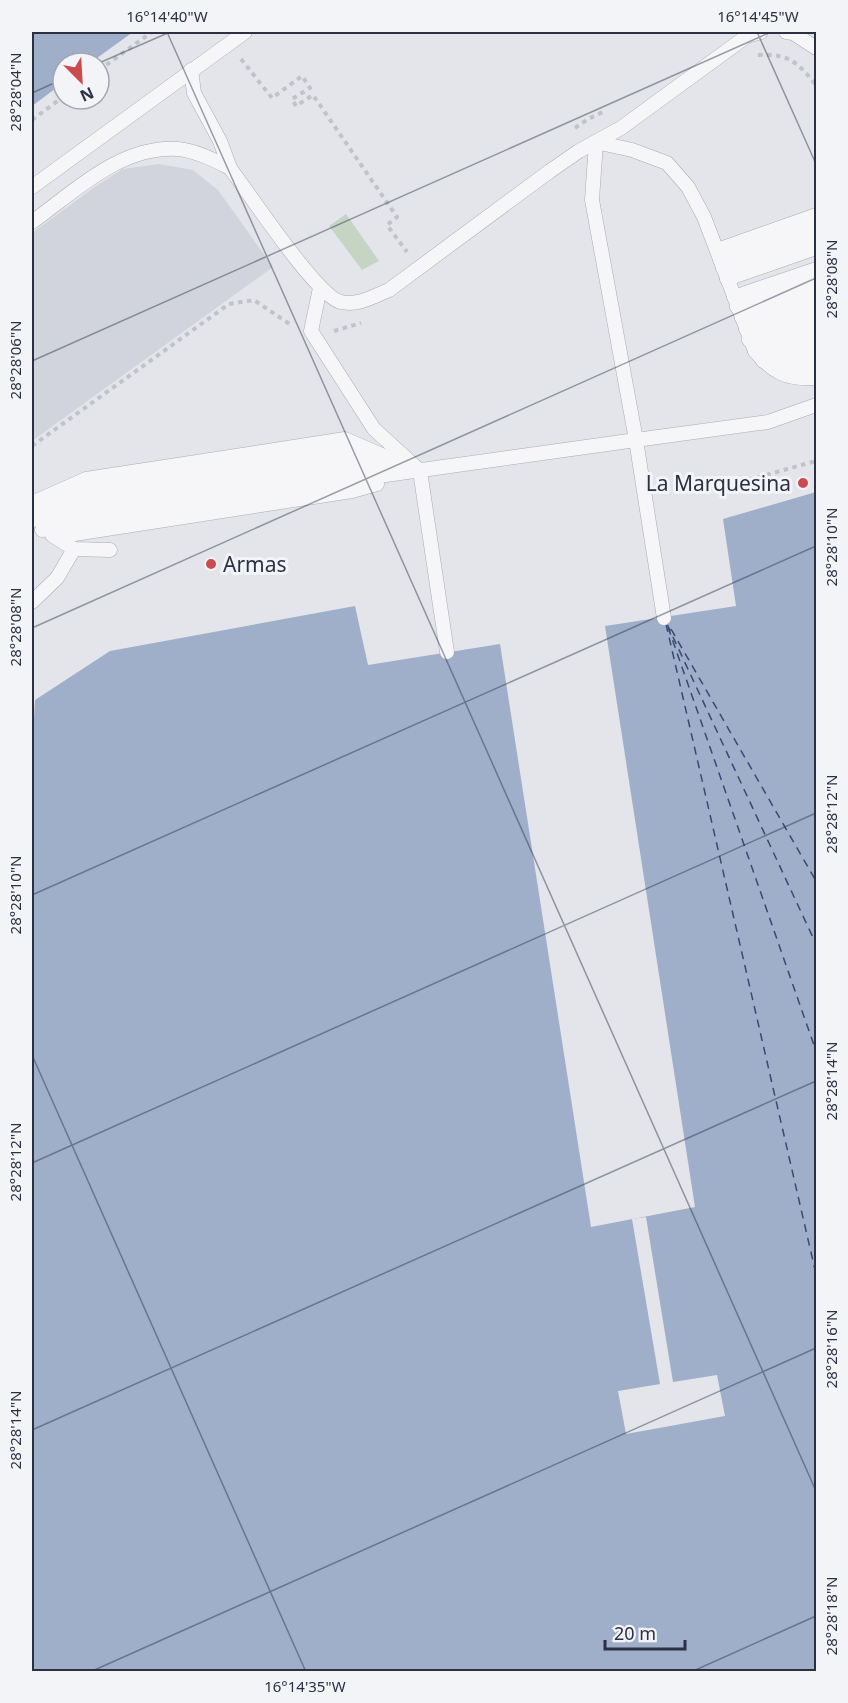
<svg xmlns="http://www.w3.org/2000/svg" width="848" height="1703" font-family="'Noto Sans',sans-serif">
	<rect width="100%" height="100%" fill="#e3e5eb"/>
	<!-- built -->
	<path fill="#d1d4dd" d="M159,164L193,170L218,190L273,267L32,441V233L96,186L123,169Z"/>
	<!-- green -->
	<path fill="#c6d4c4" d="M346,214L379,261L362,270L329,226Z"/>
	<!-- water -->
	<g fill="#9faec9">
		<path d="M32,32H133L90,63H63V83L32,106Z"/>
		<path d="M816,492V1671L32,1672V755L35,700L110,651L355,606L368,665L500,644L591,1227L695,1207L605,626L736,606L723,519Z"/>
	</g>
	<!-- pier -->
	<path fill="#e3e5eb" d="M646,1217L673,1382L717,1375L725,1416L626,1434L618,1391L660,1384L632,1219Z"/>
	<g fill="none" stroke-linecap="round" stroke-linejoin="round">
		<!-- ferry -->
		<g stroke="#364a75" stroke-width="1.5" stroke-dasharray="8 6" stroke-linecap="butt">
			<path d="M666,624L816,1274"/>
			<path d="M667,624L816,944"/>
			<path d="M668,627L816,1051"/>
			<path d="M671,629L816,881"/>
		</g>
		<defs>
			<g id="lane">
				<path d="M786,32L793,33L816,48"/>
				<path d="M191,70L194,93L220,141L230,168L240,182C257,205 319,298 341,302C358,306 374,296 389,290L550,171L579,151L621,128L747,36L761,32"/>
				<path d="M32,187L245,32"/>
				<path d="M32,222C74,192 121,145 178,149C197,151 214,160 230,168"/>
				<path d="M717,250L816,215"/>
				<path d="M720,259L816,227"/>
				<path d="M723,268L816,237"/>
				<path d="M727,279L816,248"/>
				<path d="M320,288L311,331L374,429L420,471L447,652"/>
				<path d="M734,297L816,269"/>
				<path d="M737,307L816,280"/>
				<path d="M742,318L816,292"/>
				<path d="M746,329L816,305"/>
				<path d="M749,340L816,317"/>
				<path d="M755,351L816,330"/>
				<path d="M763,361L816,343"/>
				<path d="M774,369L816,354"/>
				<path d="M795,374L816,367"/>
				<path d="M816,378C788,380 773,373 755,351L704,217L688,187L667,163L632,150L596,142L592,200L636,440L768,422L816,405"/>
				<path d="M66,496L87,490L346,450L363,455"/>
				<path d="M32,503L86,479L345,439L409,467"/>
				<path d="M32,509L348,460L400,468"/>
				<path d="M32,520L349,470H367"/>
				<path d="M42,530L350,480L636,440L664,618"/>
				<path d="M52,535L74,549L110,550"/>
				<path d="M55,537L352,491L377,484"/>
				<path d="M32,602L57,578L74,549"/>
			</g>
		</defs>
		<!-- lane casing -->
		<use href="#lane" stroke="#a8abb5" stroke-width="15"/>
		<!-- path -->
		<g stroke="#c1c3c9" stroke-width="4" stroke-dasharray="4.5 4.5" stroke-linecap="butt">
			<path d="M758,55C789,53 798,63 816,85"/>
			<path d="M241,59L272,98L302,76L310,88L292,99L296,106L313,95L397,217L387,225L407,252"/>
			<path d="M99,70L152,32"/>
			<path d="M32,120L63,97"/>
			<path d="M575,128L588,119L605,111"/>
			<path d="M334,331L361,323"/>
			<path d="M32,446L229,304L254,300L291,325"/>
			<path d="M723,487L816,461"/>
		</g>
		<!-- lane -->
		<use href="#lane" stroke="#f6f6f9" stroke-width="14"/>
	</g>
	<!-- ticks -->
	<path fill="none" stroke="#2b3042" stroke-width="1.5" stroke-opacity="0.45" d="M167,32L816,1491M757,32L816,164M99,63L170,32M32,93L63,79M32,361L771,32M32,628L816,278M32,895L816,546M32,1055L306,1672M32,1163L816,813M32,1430L816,1081M90,1672L816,1348M691,1672L816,1616"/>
	<!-- markers -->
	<g fill="#cb4c4e" stroke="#f3f4f8" stroke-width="2">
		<circle cx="803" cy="483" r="6"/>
		<circle cx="211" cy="564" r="6"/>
	</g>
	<g text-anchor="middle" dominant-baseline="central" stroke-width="6" stroke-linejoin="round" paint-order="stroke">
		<!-- poi labels -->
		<g font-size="21" fill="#2b3042" stroke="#f3f4f8" text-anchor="end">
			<text x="791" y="483">La Marquesina</text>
			<text x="223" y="564" text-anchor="start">Armas</text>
		</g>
	</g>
	<!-- border -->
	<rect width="848" height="1703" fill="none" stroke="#f3f4f8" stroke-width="66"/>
	<!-- north arrow -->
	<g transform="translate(81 81) rotate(156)"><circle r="28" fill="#f3f4f8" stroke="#a3a6af" stroke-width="1.5"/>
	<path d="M0-4.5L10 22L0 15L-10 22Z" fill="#cb4c4e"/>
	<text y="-9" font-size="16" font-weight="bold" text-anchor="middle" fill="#2b3042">N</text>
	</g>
	<!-- scale -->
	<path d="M605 1640v9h80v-9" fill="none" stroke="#2b3042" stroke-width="3"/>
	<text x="614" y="1640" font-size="18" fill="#2b3042" stroke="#f3f4f8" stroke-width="4.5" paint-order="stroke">20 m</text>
	<rect x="33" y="33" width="782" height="1637" fill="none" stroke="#2b3042" stroke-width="2"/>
	<g font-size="15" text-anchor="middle" fill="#2b3042">
		<text x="167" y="22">16°14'40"W</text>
		<text x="758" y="22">16°14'45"W</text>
		<text transform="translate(16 92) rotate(-90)" y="5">28°28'04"N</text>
		<text transform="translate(832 279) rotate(-90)" y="5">28°28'08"N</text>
		<text transform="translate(16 360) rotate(-90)" y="5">28°28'06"N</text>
		<text transform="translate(832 547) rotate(-90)" y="5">28°28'10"N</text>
		<text transform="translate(16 627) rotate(-90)" y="5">28°28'08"N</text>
		<text transform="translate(832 814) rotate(-90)" y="5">28°28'12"N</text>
		<text transform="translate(16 895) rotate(-90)" y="5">28°28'10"N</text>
		<text transform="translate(832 1081) rotate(-90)" y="5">28°28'14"N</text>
		<text transform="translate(16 1162) rotate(-90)" y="5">28°28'12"N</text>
		<text transform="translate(832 1349) rotate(-90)" y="5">28°28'16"N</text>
		<text transform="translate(16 1430) rotate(-90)" y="5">28°28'14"N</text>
		<text transform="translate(832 1616) rotate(-90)" y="5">28°28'18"N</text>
		<text x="305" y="1692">16°14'35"W</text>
	</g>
</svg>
